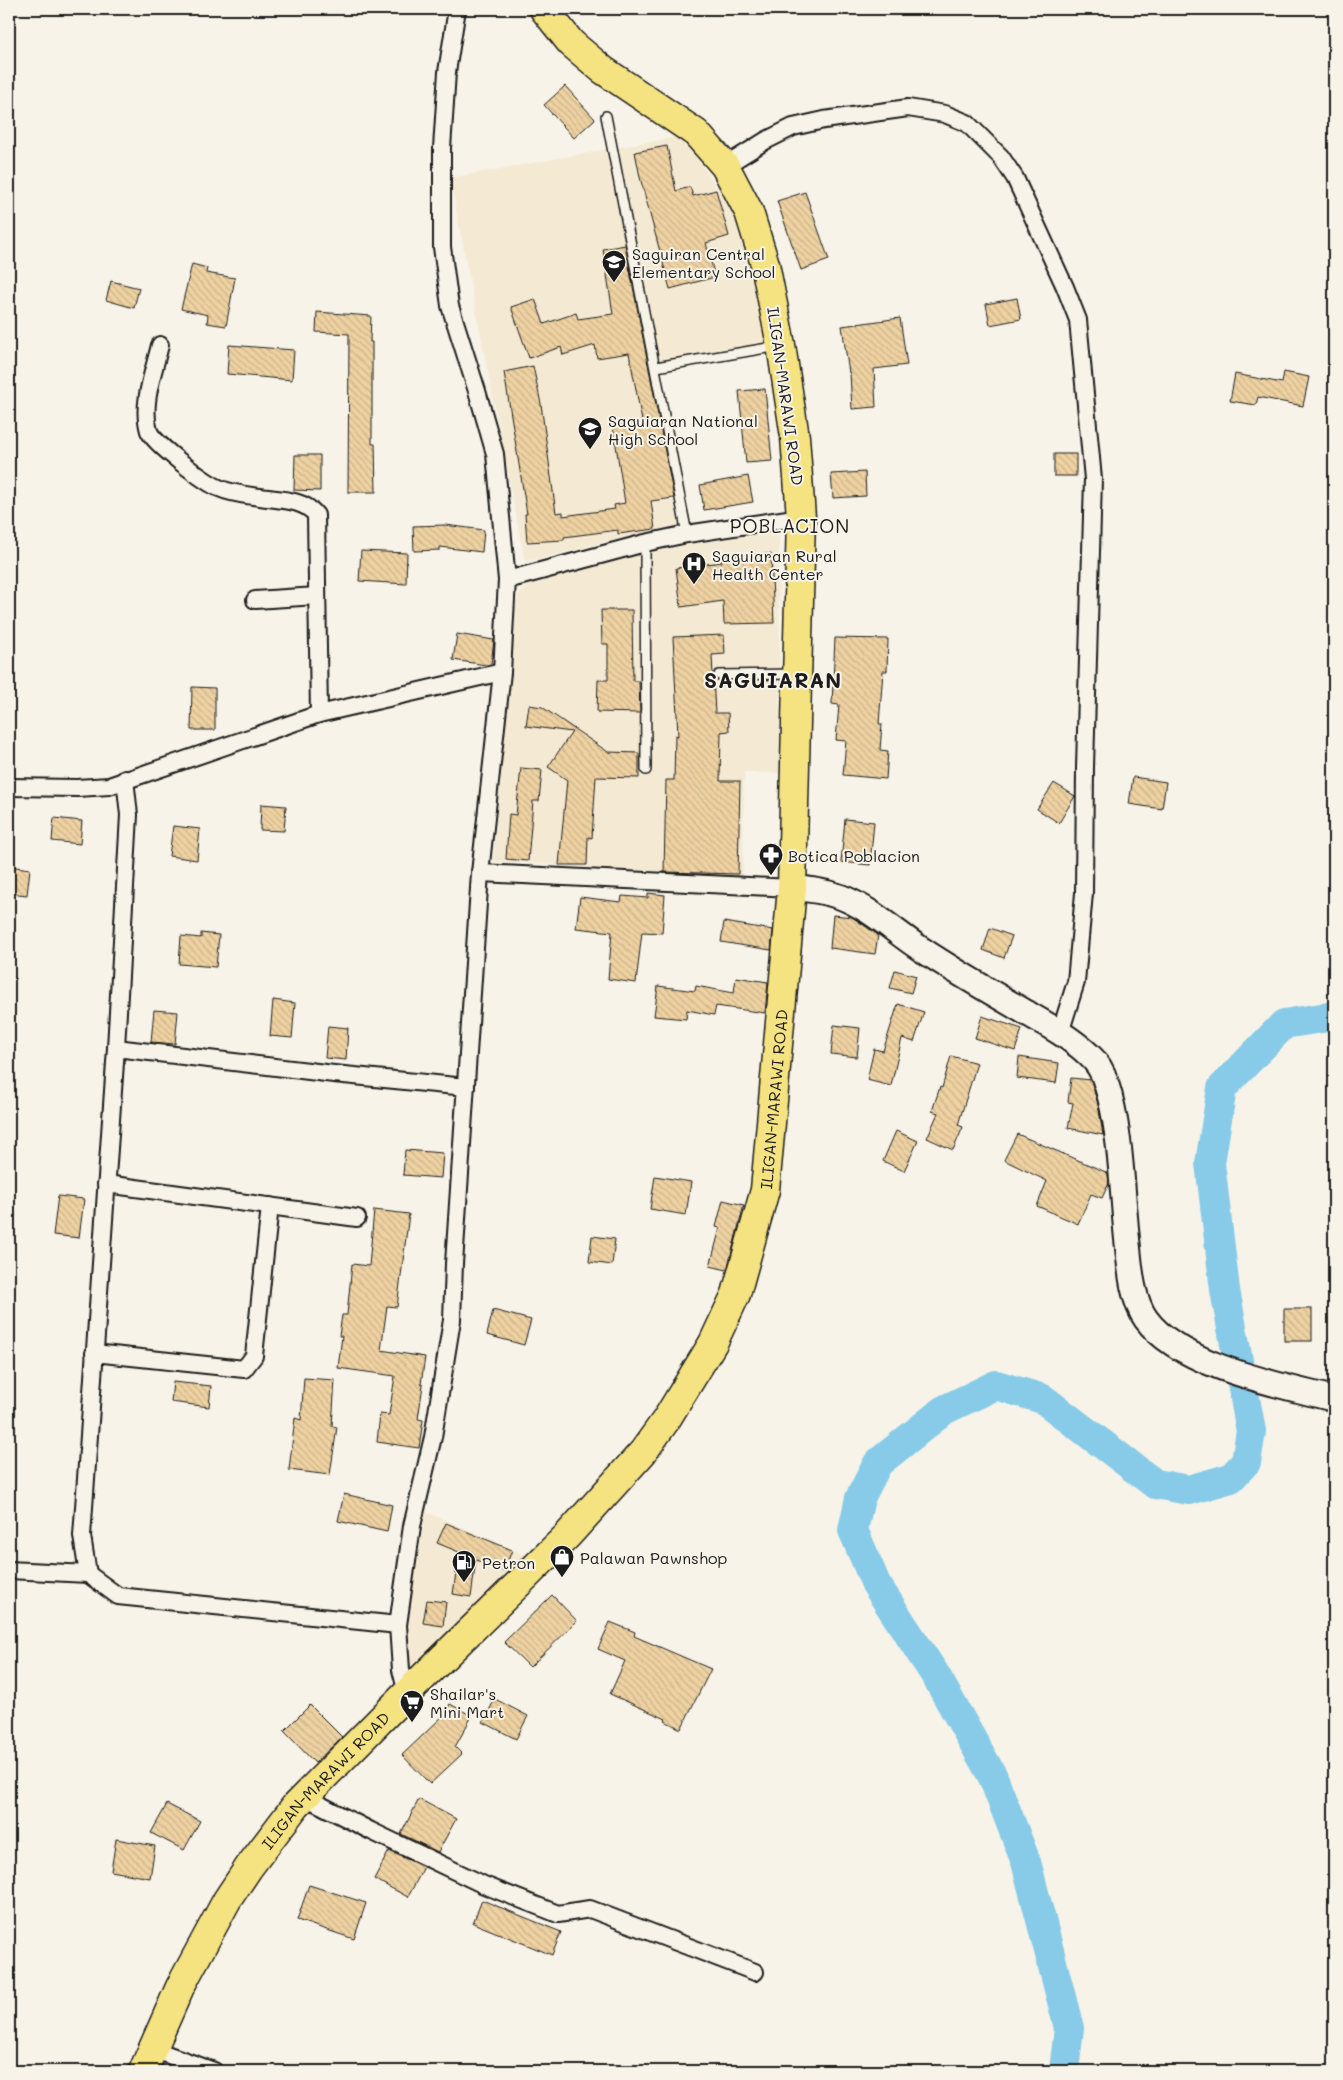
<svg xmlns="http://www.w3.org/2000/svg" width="1343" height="2080" font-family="Mali,sans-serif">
	<defs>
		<pattern id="building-back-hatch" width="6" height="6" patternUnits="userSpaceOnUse" patternTransform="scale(1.25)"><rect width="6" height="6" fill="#eed2a2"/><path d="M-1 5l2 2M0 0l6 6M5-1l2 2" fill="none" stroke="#ccb48b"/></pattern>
	</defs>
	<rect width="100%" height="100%" fill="#f7f3e8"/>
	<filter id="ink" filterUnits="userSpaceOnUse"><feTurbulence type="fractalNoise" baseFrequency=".02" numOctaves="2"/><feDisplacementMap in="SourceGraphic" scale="10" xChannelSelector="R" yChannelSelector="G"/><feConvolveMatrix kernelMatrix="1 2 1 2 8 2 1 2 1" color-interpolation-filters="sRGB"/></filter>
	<g filter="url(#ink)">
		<!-- built -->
		<g fill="#f4e9d3">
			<path d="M682,136L745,229L770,351L661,373L690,522L525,562L450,178Z"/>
			<path d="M779,530L780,773L744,772L743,878L493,861L514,612L518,595L535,579L652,551Z"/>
			<path d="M426,1512L525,1555L411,1670L404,1666L402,1640Z"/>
		</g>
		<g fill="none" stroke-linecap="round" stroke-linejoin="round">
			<!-- river -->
			<path stroke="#87cbe8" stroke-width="30" d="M1064,2071L1069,2028L1026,1862L993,1777L936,1676L876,1584L853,1530L860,1498L878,1463L944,1410L996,1385L1043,1399L1155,1484L1189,1490L1231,1478L1246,1462L1251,1431L1225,1290L1210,1163L1222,1088L1284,1024L1334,1016"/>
		</g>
		<!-- building -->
		<g fill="url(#building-back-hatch)" stroke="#1c1c1c">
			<path d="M565,86L595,119L574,138L544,105Z"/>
			<path d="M667,146L676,191L690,187L693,196L716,190L729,236L706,243L715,277L670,289L640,177L635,152Z"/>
			<path d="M805,192L829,260L801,270L777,201Z"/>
			<path d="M625,245L674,498L651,501L655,529L618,534V530L564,537V540L527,542L525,514H527L504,372L533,366L541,404L556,513L563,512V516L615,509L614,505L625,503L613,426L642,421L629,353L597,358L595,345L563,355L561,347L529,358L511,307L535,299L544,324L576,313L578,319L613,314L603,249Z"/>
			<path d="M192,264L207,268L206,273L235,278L226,326L207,323L208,315L181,309Z"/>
			<path d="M111,281L139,288L134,308L106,300Z"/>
			<path d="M1017,298L1021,319L990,325L986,304Z"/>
			<path d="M317,312L371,316L370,342H372V444H375L376,492H348L349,334L316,332Z"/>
			<path d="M900,318L907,365L874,369L876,407L852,409L850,373H849L842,326Z"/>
			<path d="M229,345L294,350L292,380L227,374Z"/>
			<path d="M1284,372L1309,377L1303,406L1258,397L1256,405L1230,401L1235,374L1282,383Z"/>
			<path d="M765,389L772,461L746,463L739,391Z"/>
			<rect x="1054" y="454" width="22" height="22"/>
			<path d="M295,455H320V491L294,490Z"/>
			<path d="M865,472L866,496L833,498L831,474Z"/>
			<path d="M748,476L753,502L704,510L700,485Z"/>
			<path d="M445,525L484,530L482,552L440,547V550L414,551L413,526Z"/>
			<path d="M361,551L407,553L406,584L359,581Z"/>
			<path d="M771,554L774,623L724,624L723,601L681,607L676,568L722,562L721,556Z"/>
			<path d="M601,610H632L633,681H639L640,713L597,712L598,680H608V644H602Z"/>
			<path d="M457,634L494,640L491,664L486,665L453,660Z"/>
			<path d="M724,635L725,654L712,655L713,676L715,713H728L729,731L721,732L720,781H740L738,874L664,872L666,780H674L675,735L678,736L673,637Z"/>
			<path d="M835,638L888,639L887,671H883L879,724H882L880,750L888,751L886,779L843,775L846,741L836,740L839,705L832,704Z"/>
			<path d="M192,687L215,688V730H191Z"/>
			<path d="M529,705L542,707L608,752L639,753V778L596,777L592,838L588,837L587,865H559L567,780L548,767L572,732L526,726Z"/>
			<path d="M521,768L542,770L539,801H533L528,861L506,859L509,814L516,815Z"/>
			<path d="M1133,777L1166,782L1162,809L1129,804Z"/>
			<path d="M1054,783L1075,796L1059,823L1037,809Z"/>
			<path d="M261,804L286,806L284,831L260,830Z"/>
			<path d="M54,818L82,821L80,844L52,841Z"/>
			<path d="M845,819L874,822L870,865L841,862Z"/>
			<path d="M173,826L200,829L197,860L169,856Z"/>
			<path d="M9,866L30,869L27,895L9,893Z"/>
			<path d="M648,893L665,895L662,933L642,932L636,983L608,979L612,932L576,928L580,897L621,902L622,896L648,898Z"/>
			<path d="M833,915L852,917L878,935L875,954L830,948Z"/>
			<path d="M724,922L773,930L771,950L721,942Z"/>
			<path d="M990,928L1012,936L1004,958L983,950Z"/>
			<path d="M201,933L219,935L216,967L179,964L181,936L201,938Z"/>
			<path d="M895,970L916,976L911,993L890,988Z"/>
			<path d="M736,977L768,982L765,1013L716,1006L714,1015L687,1010L686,1019L654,1016L658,986L695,991L696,986L734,993Z"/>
			<path d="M273,1000L295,1003L292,1038L270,1036Z"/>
			<path d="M898,1004L924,1012L914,1042L902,1038L891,1086L867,1080L874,1049L883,1051Z"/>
			<path d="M154,1010L178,1012L175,1044L151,1042Z"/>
			<path d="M982,1016L1022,1029L1015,1051L975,1038Z"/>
			<path d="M834,1025L860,1028L857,1057L831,1054Z"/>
			<path d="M328,1026L348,1028L346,1060L325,1058Z"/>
			<path d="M951,1056L977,1063L958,1125L963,1127L953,1150L927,1138L938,1113L932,1111L940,1087L942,1088Z"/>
			<path d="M1019,1057L1059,1063L1056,1083L1017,1078Z"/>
			<path d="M1071,1078L1091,1080L1098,1104L1103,1135L1068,1128L1073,1103L1068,1102Z"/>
			<path d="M896,1131L918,1141L904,1171L883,1161Z"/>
			<path d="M1017,1134L1108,1173L1109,1183L1102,1198L1091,1194L1078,1224L1037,1206L1047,1181L1004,1160Z"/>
			<path d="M405,1150L443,1153L441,1178L403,1175Z"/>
			<path d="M655,1176L691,1182L686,1215L650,1209Z"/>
			<path d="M58,1196L84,1199L79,1238L53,1235Z"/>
			<path d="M723,1200L744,1205L727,1270L710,1266L720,1228L716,1227Z"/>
			<path d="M374,1210L409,1214L397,1307L387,1306L381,1350L425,1357L421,1384L423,1385L418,1419L423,1420L419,1448L377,1442L380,1414L389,1415L395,1376L338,1368L342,1336H339L342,1315H347L352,1264L369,1266Z"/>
			<path d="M592,1236L615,1239L612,1265L589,1262Z"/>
			<rect x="1284" y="1309" width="28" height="32"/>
			<path d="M493,1310L531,1320L524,1345L487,1335Z"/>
			<path d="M304,1378L335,1380L332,1426L337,1427L330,1475L289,1470L295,1418L301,1420Z"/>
			<path d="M173,1382L211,1386L209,1407L171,1402Z"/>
			<path d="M344,1494L392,1505L387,1532L338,1521Z"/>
			<path d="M446,1523L512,1550L504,1571L476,1560L471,1597L453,1594L459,1552L437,1543Z"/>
			<path d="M552,1595L577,1621L530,1667L504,1642Z"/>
			<path d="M427,1600L446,1602L443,1626L423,1623Z"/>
			<path d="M610,1622L635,1632L634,1636L711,1669L681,1729L665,1721L666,1719L610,1694L625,1661L598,1649Z"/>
			<path d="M495,1699L528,1716L516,1739L483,1722Z"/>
			<path d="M450,1704L472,1716L455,1747L462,1754L430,1784L402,1755L443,1716Z"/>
			<path d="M310,1705L342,1737L315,1763L284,1731Z"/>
			<path d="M419,1799L456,1819L438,1852L401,1834Z"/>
			<path d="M167,1804L200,1821L184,1850L151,1833Z"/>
			<path d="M116,1839L155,1846L150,1878L111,1871Z"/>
			<path d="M389,1851L424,1867L408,1897L374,1879Z"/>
			<path d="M309,1885L366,1903L354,1939L297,1920Z"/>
			<path d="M482,1900L561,1932L552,1955L473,1923Z"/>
		</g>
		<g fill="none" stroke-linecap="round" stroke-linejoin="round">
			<defs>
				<g id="service">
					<path d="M606,116L687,534"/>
					<path d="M656,367L779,346"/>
					<path d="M645,543L646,770"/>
					<path d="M719,675L794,674"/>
				</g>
				<g id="minor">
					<path d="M725,166L765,141L793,127L824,120L908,108L945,114L967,123L1001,157L1015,178L1065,287L1078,320L1093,479L1085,767L1084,893L1076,982L1060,1033"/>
					<path d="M160,345C154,371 141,404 149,431C153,443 206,483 219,488C232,494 246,495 260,497C279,500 304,499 316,515L319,714"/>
					<path d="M507,580L645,543L687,534L801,517"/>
					<path d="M255,600L317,596"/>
					<path d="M9,787L77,788L109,786L319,714L502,672"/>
					<path d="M480,873L792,888"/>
					<path d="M116,1048L334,1074L466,1087"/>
					<path d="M106,1184L357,1218"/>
					<path d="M94,1353L244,1369L254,1356L270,1206"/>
					<path d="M9,1570L88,1574L118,1596L398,1625"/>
					<path d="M88,1574L82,1536L116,1048L129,815L125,779"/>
					<path d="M407,1693L401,1670L398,1625L412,1526L433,1437L452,1320L454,1264L480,873L502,672L507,580L495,454L477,391L450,306L442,247V148L447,72L457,9"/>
					<path d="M305,1797L371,1831L484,1885L558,1914L590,1909L755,1972"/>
					<path d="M152,2049L214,2071"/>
				</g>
				<path id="secondary" d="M792,888C809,889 825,891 841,897C870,908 895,932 921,949C953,970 987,990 1020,1009C1044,1023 1069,1036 1089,1055C1098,1063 1103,1072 1106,1083C1121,1128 1122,1191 1127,1239C1130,1264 1131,1298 1146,1319C1180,1366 1280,1385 1334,1399"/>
				<g id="trunk">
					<path id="s1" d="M143,2071L180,1987L227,1900L249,1867L296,1805L407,1693L567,1536L643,1452L666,1420L713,1343L736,1294L765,1190L792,888L801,517L795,437L781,345L765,264L749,212L725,166L696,133L603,70L571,43L544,9"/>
				</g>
			</defs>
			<!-- service casing -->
			<use href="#service" stroke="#1c1c1c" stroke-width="12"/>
			<!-- minor casing -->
			<use href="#minor" stroke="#1c1c1c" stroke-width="20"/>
			<!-- secondary casing -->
			<use href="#secondary" stroke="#1c1c1c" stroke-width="28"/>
			<!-- trunk casing -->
			<use href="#trunk" stroke="#1c1c1c" stroke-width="31"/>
			<!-- service -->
			<use href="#service" stroke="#f7f3e8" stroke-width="9"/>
			<!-- minor -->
			<use href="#minor" stroke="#f7f3e8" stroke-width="16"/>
			<!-- secondary -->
			<use href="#secondary" stroke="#f7f3e8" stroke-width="24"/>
			<!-- trunk -->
			<use href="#trunk" stroke="#f5e382" stroke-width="28"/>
		</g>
	</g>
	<!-- icons -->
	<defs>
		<symbol id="school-pin" viewBox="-11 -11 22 30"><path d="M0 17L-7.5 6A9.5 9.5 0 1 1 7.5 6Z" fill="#1c1c1c" stroke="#f7f3e8"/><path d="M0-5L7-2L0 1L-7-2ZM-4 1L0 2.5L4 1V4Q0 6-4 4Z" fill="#fff"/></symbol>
		<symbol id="hospital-pin" viewBox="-11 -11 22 30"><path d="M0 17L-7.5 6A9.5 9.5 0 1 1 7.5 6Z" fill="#1c1c1c" stroke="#f7f3e8"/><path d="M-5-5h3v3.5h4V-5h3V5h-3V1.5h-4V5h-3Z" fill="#fff"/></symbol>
		<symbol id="pharmacy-pin" viewBox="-11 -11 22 30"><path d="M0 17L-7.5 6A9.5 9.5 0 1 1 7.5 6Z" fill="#1c1c1c" stroke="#f7f3e8"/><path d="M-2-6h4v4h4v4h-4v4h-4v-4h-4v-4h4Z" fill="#fff"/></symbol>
		<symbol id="shop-pin" viewBox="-11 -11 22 30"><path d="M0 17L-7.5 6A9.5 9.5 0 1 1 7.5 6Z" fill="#1c1c1c" stroke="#f7f3e8"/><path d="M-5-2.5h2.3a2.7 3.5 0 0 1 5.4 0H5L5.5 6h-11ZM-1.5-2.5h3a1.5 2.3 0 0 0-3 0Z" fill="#fff"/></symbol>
		<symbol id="fuel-pin" viewBox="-11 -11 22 30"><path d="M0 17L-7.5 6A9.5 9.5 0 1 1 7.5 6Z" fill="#1c1c1c" stroke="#f7f3e8"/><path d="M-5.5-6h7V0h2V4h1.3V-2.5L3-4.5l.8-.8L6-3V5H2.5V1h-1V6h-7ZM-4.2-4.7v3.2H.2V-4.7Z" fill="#fff"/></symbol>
		<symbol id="supermarket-pin" viewBox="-11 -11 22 30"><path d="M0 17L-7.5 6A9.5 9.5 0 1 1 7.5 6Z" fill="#1c1c1c" stroke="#f7f3e8"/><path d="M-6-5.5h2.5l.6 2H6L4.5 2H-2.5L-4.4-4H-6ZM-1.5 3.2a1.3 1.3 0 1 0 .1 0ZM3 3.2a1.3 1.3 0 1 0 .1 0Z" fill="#fff"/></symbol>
	</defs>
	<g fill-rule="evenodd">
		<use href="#school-pin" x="600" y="248" width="28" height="38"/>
		<use href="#school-pin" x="576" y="415" width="28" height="38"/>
		<use href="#hospital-pin" x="680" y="550" width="28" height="38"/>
		<use href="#pharmacy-pin" x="757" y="841" width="28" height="38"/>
		<use href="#shop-pin" x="548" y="1543" width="28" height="38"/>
		<use href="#fuel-pin" x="450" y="1548" width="28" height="38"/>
		<use href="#supermarket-pin" x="398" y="1688" width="28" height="38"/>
	</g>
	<g text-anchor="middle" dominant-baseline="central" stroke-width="4" stroke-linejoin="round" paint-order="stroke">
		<!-- poi labels -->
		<g font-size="16" fill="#1c1c1c" stroke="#f7f3e8" text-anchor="start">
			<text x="632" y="253">Saguiran Central<tspan x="632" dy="18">Elementary School</tspan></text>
			<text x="608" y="420">Saguiaran National<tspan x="608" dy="18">High School</tspan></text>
			<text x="712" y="555">Saguiaran Rural<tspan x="712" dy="18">Health Center</tspan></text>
			<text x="788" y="855">Botica Poblacion</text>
			<text x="580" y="1557">Palawan Pawnshop</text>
			<text x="482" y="1562">Petron</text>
			<text x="430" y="1693">Shailar's<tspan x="430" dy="18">Mini Mart</tspan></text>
		</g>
		<!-- street labels -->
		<g font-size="16" fill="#1c1c1c" stroke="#f7f3e8">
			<text transform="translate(786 396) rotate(82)">ILIGAN-MARAWI ROAD</text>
			<text stroke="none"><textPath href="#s1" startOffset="1186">ILIGAN-MARAWI ROAD</textPath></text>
			<text stroke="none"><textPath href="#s1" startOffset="346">ILIGAN-MARAWI ROAD</textPath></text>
		</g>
		<!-- quarter labels -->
		<g font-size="19" letter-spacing="1" fill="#1c1c1c" stroke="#f7f3e8">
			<text x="790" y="525">POBLACION</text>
		</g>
		<!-- district labels -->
		<g font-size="21" font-weight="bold" letter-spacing="1" fill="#1c1c1c" stroke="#f7f3e8">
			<text x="773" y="679">SAGUIARAN</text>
		</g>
	</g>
	<!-- margin -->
	<rect width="1343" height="2080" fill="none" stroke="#f7f3e8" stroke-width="30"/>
	<rect x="15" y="15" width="1313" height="2050" fill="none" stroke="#1c1c1c" stroke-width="2" filter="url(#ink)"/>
</svg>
